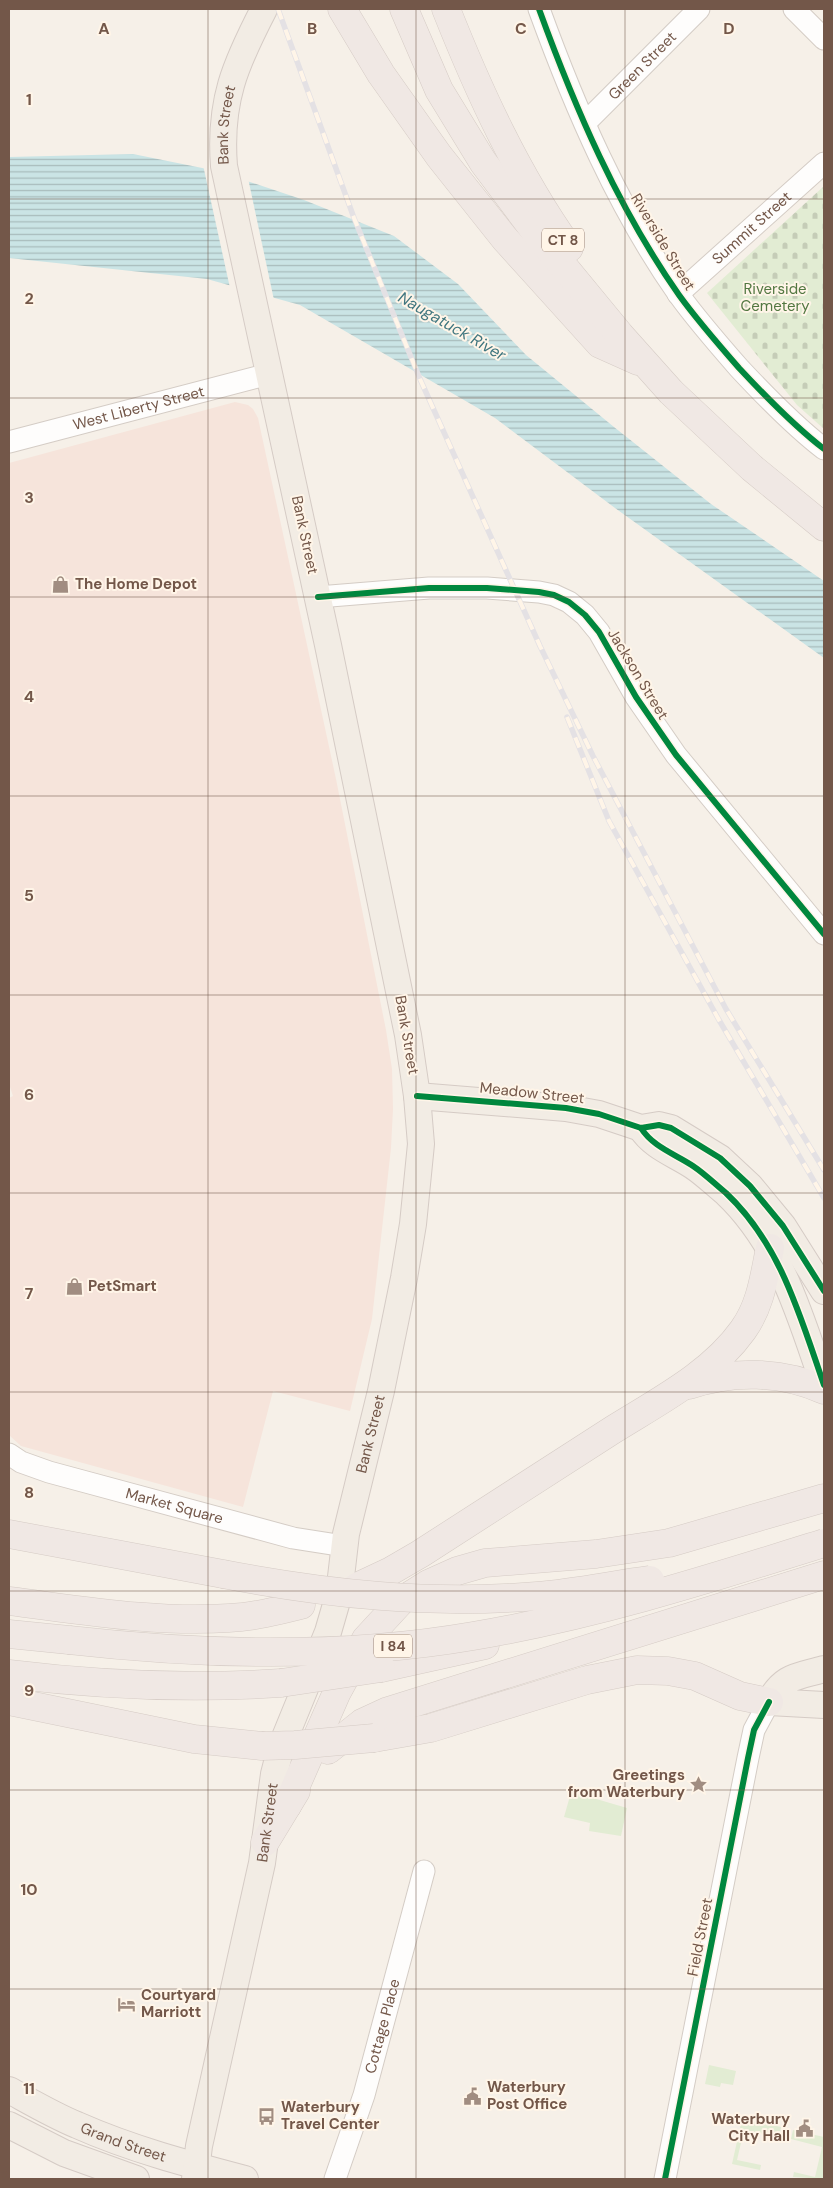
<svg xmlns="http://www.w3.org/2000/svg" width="833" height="2188" font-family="'DM Sans',sans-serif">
	<defs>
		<pattern id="cemetery-stones" width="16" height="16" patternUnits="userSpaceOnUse" patternTransform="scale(1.25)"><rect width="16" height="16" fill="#e2ecd3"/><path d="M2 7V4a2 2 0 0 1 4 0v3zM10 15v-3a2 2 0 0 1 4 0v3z" fill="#c5ccb7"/></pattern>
		<pattern id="water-rules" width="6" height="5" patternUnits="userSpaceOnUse" patternTransform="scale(1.25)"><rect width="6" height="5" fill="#cae4e5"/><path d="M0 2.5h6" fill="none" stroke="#a8bcbc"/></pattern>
	</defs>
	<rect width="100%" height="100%" fill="#f6f0e8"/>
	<!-- commercial -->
	<path fill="#f6e4db" d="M235,402L248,405L253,409L258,418L336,779L386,1030L392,1069L393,1109L391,1148L372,1319L350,1411L273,1391L243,1507L21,1446L9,1435V1098L13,1096L9,1084V463Z"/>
	<!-- grass -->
	<g fill="#e2ecd3">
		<path d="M572,1789L576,1793L627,1808L621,1836L589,1831L590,1823L564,1817Z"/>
		<path d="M709,2065L736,2071L733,2085L721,2083L720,2087L705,2084Z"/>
		<path d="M742,2119L781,2127L779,2137L744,2130L737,2160L761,2165L760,2170L732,2164Z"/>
		<path d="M793,2130L824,2137V2179L793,2177L794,2172L815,2177L822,2147L791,2139Z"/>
	</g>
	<!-- cemetery -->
	<path fill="url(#cemetery-stones)" d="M824,186V429L797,405L707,293Z"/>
	<!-- water -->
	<path fill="url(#water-rules)" d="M133,154L217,171L304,200L394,236L458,284L526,355L614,427L711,504L824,581V658L615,508L495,418L300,305L207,279L9,258V157Z"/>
	<!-- pier -->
	<path fill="#f6f0e8" d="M203,165L248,178L274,300L230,288Z"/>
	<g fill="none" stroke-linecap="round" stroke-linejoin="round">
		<defs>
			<g id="minor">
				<path d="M539,9C575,108 618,208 679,295C697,320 718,344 739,368C766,397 793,425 824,449"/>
				<path d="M794,9L824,39"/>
				<path id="s1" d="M585,123L699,9"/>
				<path id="s2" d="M678,294L824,163"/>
				<path id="s3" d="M9,442L269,374"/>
				<path d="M318,597L429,588H487L539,592L554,595L569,602L585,615L599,632L636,697L676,755L824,934"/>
				<path id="s4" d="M9,1454L21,1462L49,1472L293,1538L344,1546"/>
				<path id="s5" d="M335,2179L364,2095L424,1871"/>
				<path d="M665,2179L748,1758L754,1730L769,1702"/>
			</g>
			<g id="major">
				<path d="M417,1096L566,1108L599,1114L641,1128L659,1125L671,1128L720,1158L750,1186L783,1226L824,1291"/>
				<path d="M641,1128C653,1147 675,1154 693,1166C705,1174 715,1184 726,1193C781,1245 800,1316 824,1385"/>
				<path d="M824,1669C797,1677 784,1675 769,1702L824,1705"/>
				<path id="s6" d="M9,2090C31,2102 53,2115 77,2125C131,2149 188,2164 245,2179"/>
				<path d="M9,2125L64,2153L136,2179"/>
				<path id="s7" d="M195,2179L199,2146L262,1863L274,1774L281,1747L328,1632L339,1594L346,1534L381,1391L404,1278L413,1224L421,1144L417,1096L408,1035L328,645L224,166C219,101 235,65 264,9"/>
			</g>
			<g id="highway">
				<path d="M342,9L381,74L439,156L505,239L600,344L638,361"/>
				<path d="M404,9L439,90L483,162L537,234L620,335L671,392L752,468L824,527"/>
				<path d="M446,9C479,92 517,175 569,248"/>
				<path d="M689,1385C733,1370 782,1371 824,1390"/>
				<path d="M9,1534L223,1574"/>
				<path d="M357,1587L389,1572L420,1554C484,1513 548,1472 611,1431C657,1402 711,1375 743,1330C761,1305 764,1277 770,1248"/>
				<path d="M9,1601C81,1610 156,1623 229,1618C253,1617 277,1611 301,1605"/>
				<path d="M9,1634L69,1640"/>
				<path d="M381,1668L485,1645"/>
				<path d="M9,1674C99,1685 190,1689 281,1683"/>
				<path d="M9,1701L194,1739L262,1746"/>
				<path d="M374,1738L431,1728L587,1680L637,1670L668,1671L695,1676L740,1696L769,1702"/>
				<path d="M328,1750L362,1723L388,1711L824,1575"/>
				<path d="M287,1806L337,1692L366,1639L401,1601L428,1584L457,1571L485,1563L596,1554L669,1543L824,1498"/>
				<path d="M265,1842L296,1791"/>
			</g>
		</defs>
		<!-- minor casing -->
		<use href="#minor" stroke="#d4ccc5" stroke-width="23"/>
		<!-- major casing -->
		<use href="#major" stroke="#d5cbc5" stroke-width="28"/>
		<!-- highway casing -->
		<use href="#highway" stroke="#d5cbc5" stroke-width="29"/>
		<!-- minor -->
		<use href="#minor" stroke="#fefdfc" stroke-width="21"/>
		<!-- major -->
		<use href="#major" stroke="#f2ece4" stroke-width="26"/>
		<!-- highway -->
		<use href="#highway" stroke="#f0e8e4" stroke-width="28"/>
		<defs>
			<g id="rail">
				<path d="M278,9L354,218L420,379L540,646L593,756L726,1009L824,1170"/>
				<path d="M567,717L609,821L719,1020L824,1198"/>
			</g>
		</defs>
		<!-- rail casing -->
		<use href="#rail" stroke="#e4e1e4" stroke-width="5.5"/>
		<!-- rail -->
		<use href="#rail" stroke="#fff5e8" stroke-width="4" stroke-dasharray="11" stroke-linecap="butt"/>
		<defs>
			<g id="highway-bridge">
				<path d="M223,1574C327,1594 431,1605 537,1596C575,1593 612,1585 650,1580"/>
				<path d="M69,1640C202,1655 340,1659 473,1636C593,1616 709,1579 824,1543"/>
				<path d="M281,1683L381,1668"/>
				<path d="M262,1746L295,1745L374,1738"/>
			</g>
		</defs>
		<!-- highway-bridge casing -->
		<use href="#highway-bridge" stroke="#d5cbc5" stroke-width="29" stroke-linecap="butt"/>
		<!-- highway-bridge -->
		<use href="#highway-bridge" stroke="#f0e8e4" stroke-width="28"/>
		<defs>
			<g id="cycleway">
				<path d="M539,9C575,108 618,208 679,295C697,320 718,344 739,368C766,397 793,425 824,449"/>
				<path d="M318,597L429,588H487L539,592L554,595L569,602L585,615L599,632L636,697L676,755L824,934"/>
				<path d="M417,1096L566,1108L599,1114L641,1128L659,1125L671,1128L720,1158L750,1186L783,1226L824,1291"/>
				<path d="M641,1128C653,1147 675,1154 693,1166C705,1174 715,1184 726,1193C781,1245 800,1316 824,1385"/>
				<path d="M665,2179L748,1758L754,1730L769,1702"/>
			</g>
		</defs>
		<!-- cycleway casing -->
		<use href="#cycleway" stroke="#fff5e8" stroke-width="9"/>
		<!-- cycleway -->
		<use href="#cycleway" stroke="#00873e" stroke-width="6"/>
	</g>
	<!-- grid -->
	<path fill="none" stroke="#735749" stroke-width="1" stroke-opacity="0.55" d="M208,9V2179M416,9V2179M625,9V2179M9,199H824M9,398H824M9,597H824M9,796H824M9,995H824M9,1193H824M9,1392H824M9,1591H824M9,1790H824M9,1989H824"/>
	<!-- icons -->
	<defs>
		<symbol id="shop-bare" viewBox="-9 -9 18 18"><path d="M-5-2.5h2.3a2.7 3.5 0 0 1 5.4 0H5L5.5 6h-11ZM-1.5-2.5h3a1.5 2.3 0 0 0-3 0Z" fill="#a18d81" stroke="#fff5e8" stroke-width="2.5" paint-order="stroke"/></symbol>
		<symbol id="sight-bare" viewBox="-9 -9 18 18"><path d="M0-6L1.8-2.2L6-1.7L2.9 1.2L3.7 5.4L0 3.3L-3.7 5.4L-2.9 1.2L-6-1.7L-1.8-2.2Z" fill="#a18d81" stroke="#fff5e8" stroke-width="2.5" paint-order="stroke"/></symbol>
		<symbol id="hotel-bare" viewBox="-9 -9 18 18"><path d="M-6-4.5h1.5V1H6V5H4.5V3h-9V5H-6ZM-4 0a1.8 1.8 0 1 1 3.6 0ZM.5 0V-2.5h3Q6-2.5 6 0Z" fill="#a18d81" stroke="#fff5e8" stroke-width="2.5" paint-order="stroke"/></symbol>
		<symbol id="civic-bare" viewBox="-9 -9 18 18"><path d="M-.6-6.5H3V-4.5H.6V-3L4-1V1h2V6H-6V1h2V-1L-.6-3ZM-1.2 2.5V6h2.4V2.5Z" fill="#a18d81" stroke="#fff5e8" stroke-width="2.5" paint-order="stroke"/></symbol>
		<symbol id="bus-bare" viewBox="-9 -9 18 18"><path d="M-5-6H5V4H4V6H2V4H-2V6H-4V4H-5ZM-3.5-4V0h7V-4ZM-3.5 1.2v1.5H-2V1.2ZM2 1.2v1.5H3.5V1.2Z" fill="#a18d81" stroke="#fff5e8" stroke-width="2.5" paint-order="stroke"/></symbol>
	</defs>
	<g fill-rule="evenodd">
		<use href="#shop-bare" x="48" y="572" width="25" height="25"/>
		<use href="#shop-bare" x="62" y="1274" width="25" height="25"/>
		<use href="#sight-bare" x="686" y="1772" width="25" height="25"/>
		<use href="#hotel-bare" x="114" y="1992" width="25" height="25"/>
		<use href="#civic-bare" x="460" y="2084" width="25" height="25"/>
		<use href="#bus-bare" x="254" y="2104" width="25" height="25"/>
		<use href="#civic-bare" x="792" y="2116" width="25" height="25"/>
	</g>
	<g text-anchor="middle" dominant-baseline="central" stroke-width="4" stroke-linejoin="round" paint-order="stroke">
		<!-- shield labels -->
		<g fill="#fff5e8" stroke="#9d8679" stroke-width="1">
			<rect x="542" y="228.5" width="42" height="23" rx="4"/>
			<rect x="374" y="1634.5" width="38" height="23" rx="4"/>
		</g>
		<g font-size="14" font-weight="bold" fill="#735749">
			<text x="563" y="240">CT 8</text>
			<text x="393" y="1646">I 84</text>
		</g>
		<!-- street labels -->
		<g font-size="15" fill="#735749" stroke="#fff5e8">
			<text stroke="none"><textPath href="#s1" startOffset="81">Green Street</textPath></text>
			<text stroke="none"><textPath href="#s7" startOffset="2102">Bank Street</textPath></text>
			<text stroke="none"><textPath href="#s2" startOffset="99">Summit Street</textPath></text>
			<text transform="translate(663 242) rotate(59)">Riverside Street</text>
			<text stroke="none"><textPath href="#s3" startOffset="134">West Liberty Street</textPath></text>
			<text transform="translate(305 535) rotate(78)">Bank Street</text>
			<text transform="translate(638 674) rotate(59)">Jackson Street</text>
			<text transform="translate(407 1035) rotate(80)">Bank Street</text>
			<text transform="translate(532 1093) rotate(6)">Meadow Street</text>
			<text stroke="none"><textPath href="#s7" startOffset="768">Bank Street</textPath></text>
			<text stroke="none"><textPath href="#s4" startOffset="174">Market Square</textPath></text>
			<text stroke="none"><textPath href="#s7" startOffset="364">Bank Street</textPath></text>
			<text transform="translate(700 1937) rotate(-79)">Field Street</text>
			<text stroke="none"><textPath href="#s5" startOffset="160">Cottage Place</textPath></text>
			<text stroke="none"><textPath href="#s6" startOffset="126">Grand Street</textPath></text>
		</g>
		<!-- park labels -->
		<g font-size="15" fill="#537842" stroke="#fff5e8">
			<text x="775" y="289">Riverside<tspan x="775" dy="17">Cemetery</tspan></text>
		</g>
		<!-- poi labels -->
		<g font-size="15" font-weight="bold" fill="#735749" stroke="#fff5e8" text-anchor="start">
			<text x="75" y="584">The Home Depot</text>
			<text x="88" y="1286">PetSmart</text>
			<text x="685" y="1775" text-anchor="end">Greetings<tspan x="685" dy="17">from Waterbury</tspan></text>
			<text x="141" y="1995">Courtyard<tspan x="141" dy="17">Marriott</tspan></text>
			<text x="487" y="2087">Waterbury<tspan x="487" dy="17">Post Office</tspan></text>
			<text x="281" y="2107">Waterbury<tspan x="281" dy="17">Travel Center</tspan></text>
			<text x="790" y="2119" text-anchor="end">Waterbury<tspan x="790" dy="17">City Hall</tspan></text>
		</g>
		<!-- water labels -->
		<g font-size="16" font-style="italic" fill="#40767f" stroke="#fff5e8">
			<text transform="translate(452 326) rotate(30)">Naugatuck River</text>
		</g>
	</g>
	<g font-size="16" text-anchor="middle" font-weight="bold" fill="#735749" stroke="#fff5e8" stroke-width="4" stroke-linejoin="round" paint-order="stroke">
		<text x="104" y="34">A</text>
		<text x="312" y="34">B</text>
		<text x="521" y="34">C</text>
		<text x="729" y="34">D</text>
		<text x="29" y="105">1</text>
		<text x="29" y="304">2</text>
		<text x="29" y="503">3</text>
		<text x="29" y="702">4</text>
		<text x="29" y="901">5</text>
		<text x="29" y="1100">6</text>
		<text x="29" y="1299">7</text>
		<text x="29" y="1498">8</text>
		<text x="29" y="1696">9</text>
		<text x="29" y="1895">10</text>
		<text x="29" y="2094">11</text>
	</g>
	<!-- border -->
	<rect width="833" height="2188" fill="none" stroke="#735749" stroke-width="20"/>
</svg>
